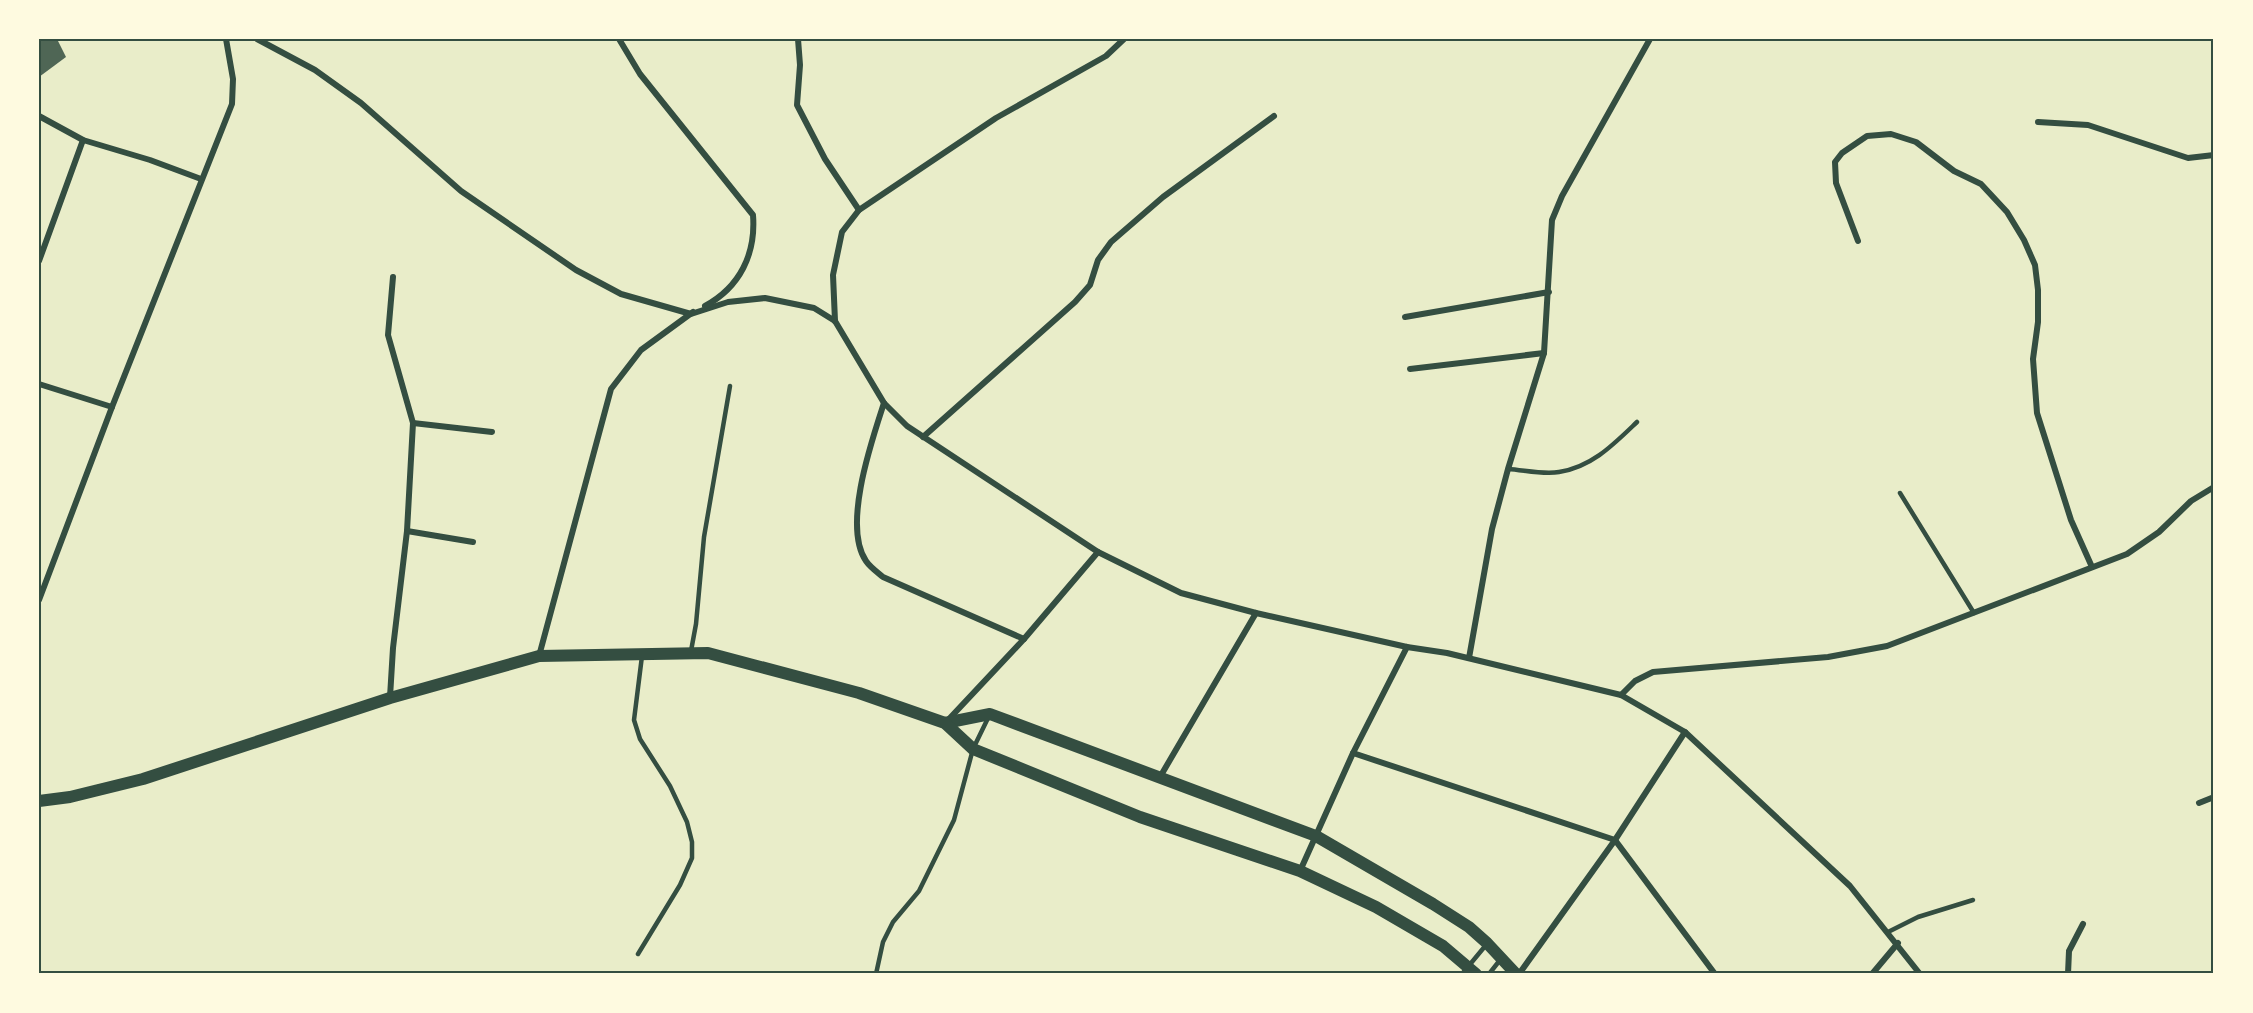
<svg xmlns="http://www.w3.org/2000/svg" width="2253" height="1013" font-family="Signika,sans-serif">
	<rect width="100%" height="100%" fill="#e9edc9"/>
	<!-- building -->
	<path fill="#4f6655" d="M39,39H57L66,57L39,77Z"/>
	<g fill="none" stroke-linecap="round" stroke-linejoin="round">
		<!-- service -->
		<g stroke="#344e41" stroke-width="4.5">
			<path d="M1508,469C1524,470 1544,475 1559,472C1592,467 1614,444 1637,422"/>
			<path d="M1900,493L1974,613"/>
			<path d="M691,651L696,624L704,537L730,386"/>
			<path d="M1888,932L1918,917L1973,900"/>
			<path d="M638,954L680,885L692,858V842L687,822L670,786L640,739L634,720L642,656"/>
			<path d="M876,974L883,942L893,922L919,891L954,820L973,749L989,716"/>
			<path d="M1462,974L1486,945"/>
			<path d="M1489,974L1500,960"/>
		</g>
		<!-- minor -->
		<g stroke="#344e41" stroke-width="6">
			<path d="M257,39L315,70L361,103L461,191L576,270L621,294L691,314L728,302L765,298L814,308L835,321L884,403L907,426L1098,552L1181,593L1256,613L1407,647L1447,653L1621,695L1685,732L1850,886L1920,974"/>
			<path d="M619,39L640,74L753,215C756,254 740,287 705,306"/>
			<path d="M798,39L800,65L797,105L825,159L859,210"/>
			<path d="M39,116L83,140L150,160L201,179"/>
			<path d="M2038,122L2088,125L2188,158L2214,155"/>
			<path d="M1858,241L1836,183L1835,162L1842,153L1867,136L1891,134L1916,142L1954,171L1981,184L2007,212L2024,240L2035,265L2038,290V322L2033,359L2037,413L2071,520L2092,567"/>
			<path d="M39,261L83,140"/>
			<path d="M1405,317L1549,292"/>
			<path d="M835,321L833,275L842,232L859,210L996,118L1106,56L1124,39"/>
			<path d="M1410,369L1544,353"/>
			<path d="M39,384L112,407"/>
			<path d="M884,403C872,440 842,526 866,561C870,567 877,572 883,577L1024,639"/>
			<path d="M413,423L492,432"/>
			<path d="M923,437L1075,302L1090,285L1098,260L1111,242L1163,197L1274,116"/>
			<path d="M407,531L473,542"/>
			<path d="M39,600L112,407L232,104L233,79L226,39"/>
			<path d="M539,656L611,389L641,350L693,312"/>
			<path d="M1469,658L1492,529L1508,469L1544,353L1552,220L1562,196L1650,39"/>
			<path d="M1621,695L1635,681L1653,672L1828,657L1887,646L2127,554L2159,532L2191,501L2214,487"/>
			<path d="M390,697L393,648L407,531L413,423L388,335L393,277"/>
			<path d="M949,719L1024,639L1098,552"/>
			<path d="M1353,753L1615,840L1715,974"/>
			<path d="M1160,777L1256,613"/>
			<path d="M2199,803L2214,797"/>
			<path d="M1300,871L1353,753L1407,647"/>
			<path d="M1519,974L1615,840L1685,732"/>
			<path d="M1872,974L1898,943"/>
			<path d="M2068,974L2069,951L2083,924"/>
		</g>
		<!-- secondary -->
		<g stroke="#344e41" stroke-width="12">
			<path d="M945,723L990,714L1316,836L1433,904L1469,927L1487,943L1516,974"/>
			<path d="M39,801L70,797L143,779L390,698L539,656L708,653L859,693L945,723L973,749L1140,817L1300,871L1376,907L1443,946L1476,974"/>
		</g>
	</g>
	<!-- border -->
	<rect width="2253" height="1013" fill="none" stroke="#fefae0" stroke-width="81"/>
	<rect x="40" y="40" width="2172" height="932" fill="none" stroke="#344e41" stroke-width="2"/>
</svg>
